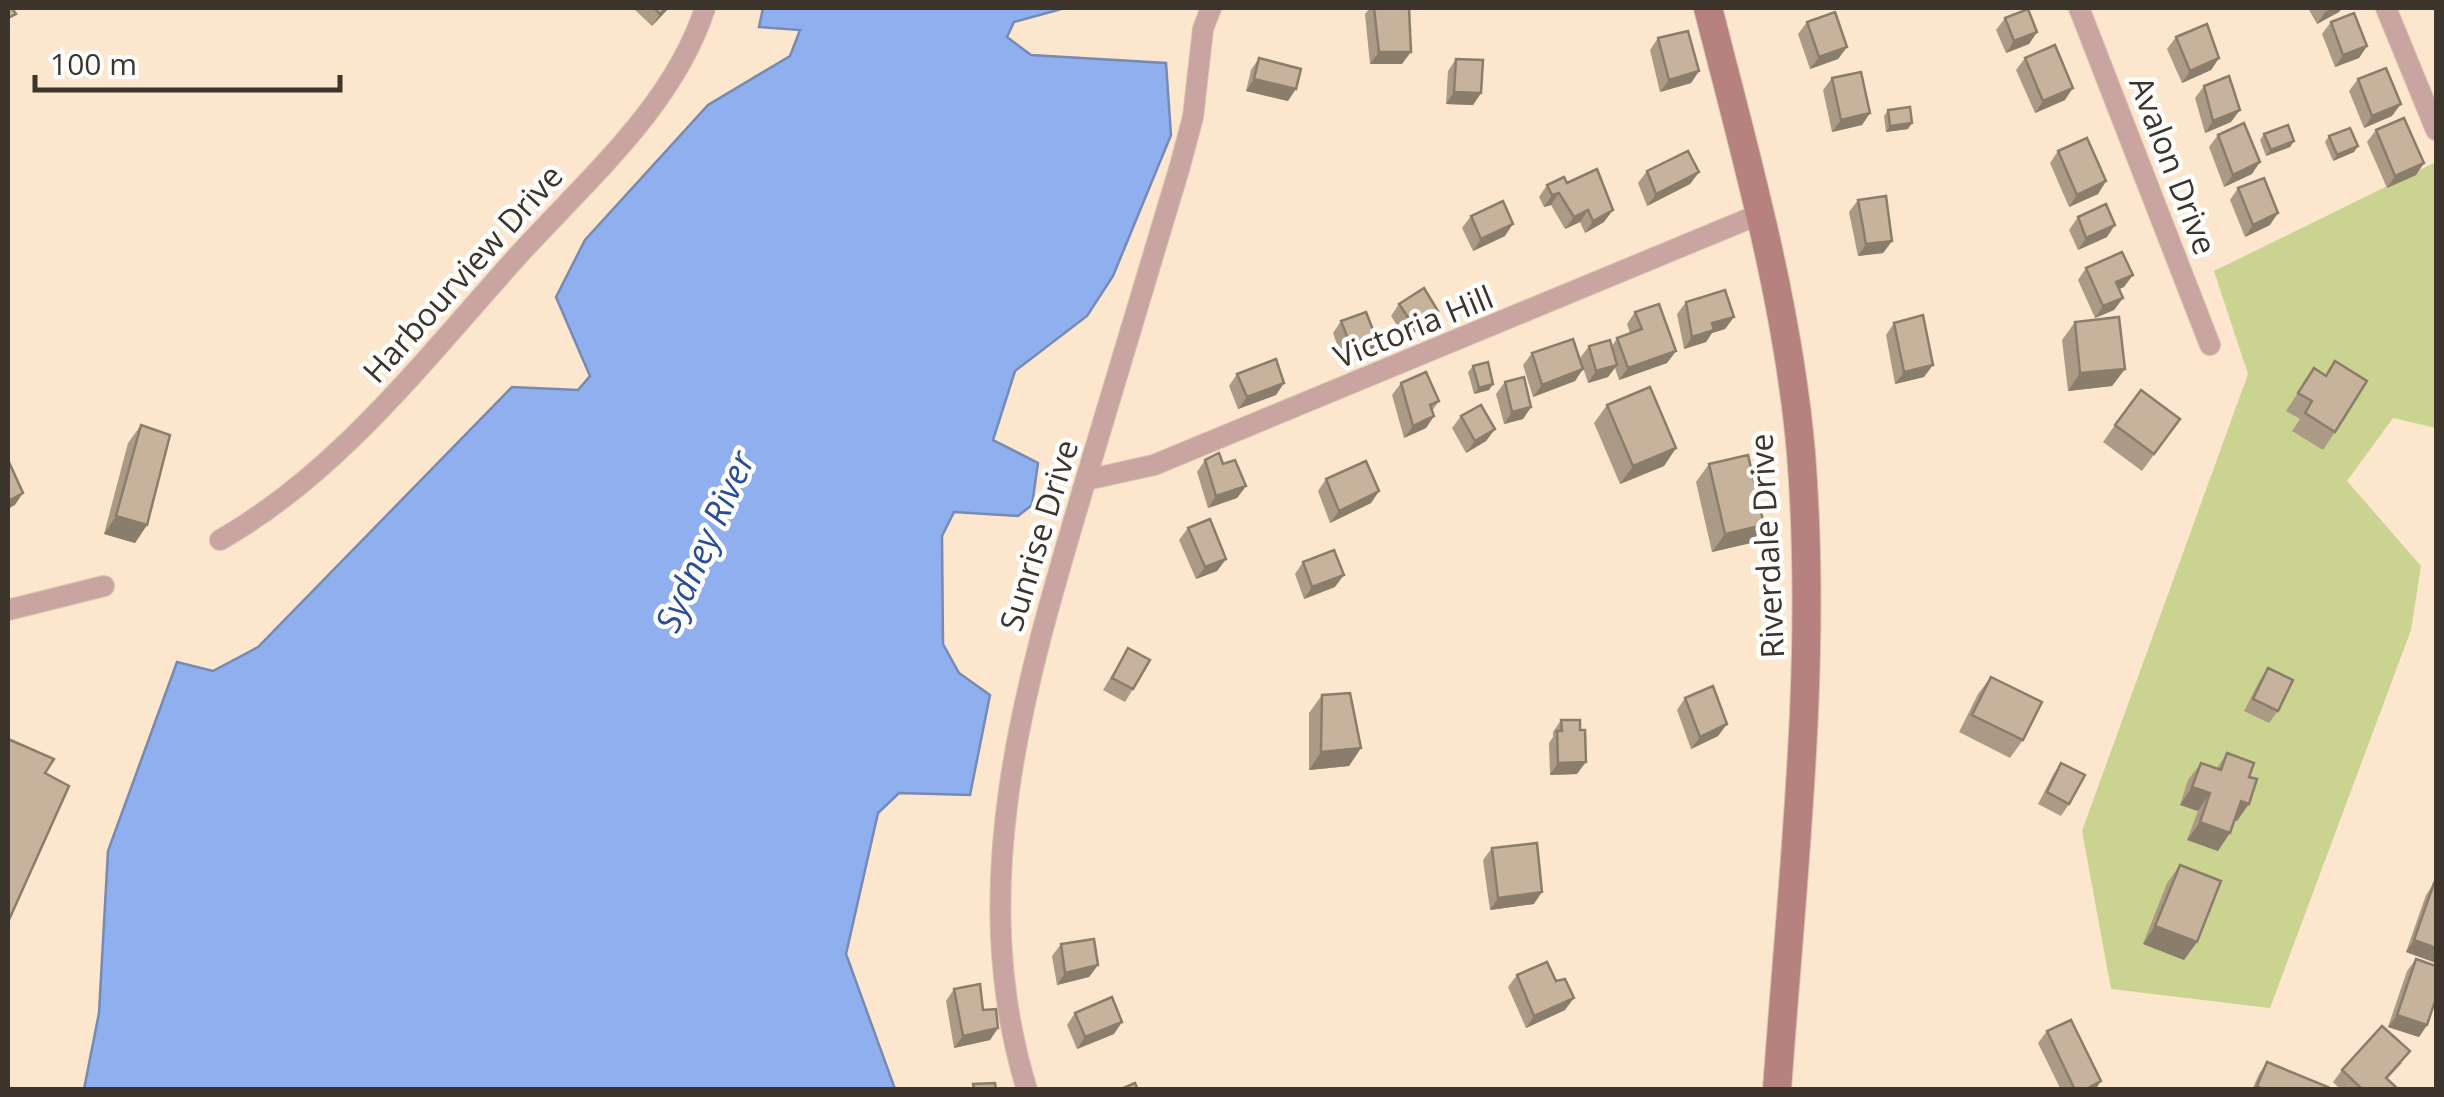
<svg xmlns="http://www.w3.org/2000/svg" width="2444" height="1097" font-family="'Open Sans',sans-serif">
	<rect width="100%" height="100%" fill="#fce7ce"/>
	<!-- green -->
	<path fill="#cad490" d="M2436,162V428L2393,418L2347,481L2421,566L2411,630L2270,1008L2111,989L2082,831L2248,374L2214,271Z"/>
	<!-- water -->
	<path fill="#8fafee" stroke="#768ab4" stroke-width="2.5" d="M763,8H1065L1014,22L1007,37L1031,55L1166,63L1171,135L1113,276L1087,316L1015,371L993,440L1038,463L1032,505L1018,516L954,512L942,536L943,644L959,673L990,695L970,795L899,793L878,813L846,954L895,1089H84L99,1013L108,851L177,662L213,671L258,647L512,387L578,390L590,376L556,297L585,240L708,105L790,56L800,30L759,27Z"/>
	<g fill="none" stroke-linecap="round" stroke-linejoin="round">
		<defs>
			<g id="minor">
				<path d="M2079,8L2210,345"/>
				<path d="M2386,8L2436,130"/>
				<path d="M1086,480L1154,465L1760,214"/>
				<path d="M220,540C338,473 425,359 515,259C583,183 673,108 705,8"/>
				<path d="M8,610L104,586"/>
				<path d="M1027,1090C963,882 1027,678 1086,479C1118,375 1148,270 1180,166L1193,117L1203,29L1211,8"/>
			</g>
			<path id="secondary" d="M1708,8C1745,153 1788,303 1801,453C1818,665 1792,878 1777,1090"/>
		</defs>
		<!-- minor casing -->
		<use href="#minor" stroke="#d6c3ad" stroke-width="22"/>
		<!-- secondary casing -->
		<use href="#secondary" stroke="#d6c3ad" stroke-width="30"/>
		<!-- minor -->
		<use href="#minor" stroke="#c9a4a1" stroke-width="20"/>
		<!-- secondary -->
		<use href="#secondary" stroke="#b6817e" stroke-width="28"/>
	</g>
	<!-- wall -->
	<g fill="#ab9a85">
		<path d="M633,8H669L652,26Z"/>
		<path d="M1370,8H1409L1402,64H1370L1365,14Z"/>
		<path d="M2308,8H2342L2339,12L2317,24Z"/>
		<path d="M2005,18L2037,32L2029,44L2006,53L1996,30Z"/>
		<path d="M1807,22L1847,47L1838,59L1810,69L1798,34Z"/>
		<path d="M2331,22L2367,46L2359,58L2335,67L2322,34Z"/>
		<path d="M2176,37L2219,58L2211,70L2182,83L2167,49Z"/>
		<path d="M1658,38L1699,71L1691,83L1660,92L1650,50Z"/>
		<path d="M1259,58L1288,101L1246,91L1251,70Z"/>
		<path d="M2025,58L2065,100L2035,113L2016,70Z"/>
		<path d="M1456,59L1481,93L1473,105L1446,104L1448,71Z"/>
		<path d="M1832,78L1870,113L1862,125L1832,132L1823,90Z"/>
		<path d="M2358,79L2392,116L2364,128L2349,91Z"/>
		<path d="M2204,86L2231,122L2205,133L2195,98Z"/>
		<path d="M1888,110L1908,129L1886,132L1884,116Z"/>
		<path d="M2376,130L2424,163L2416,175L2387,188L2367,142Z"/>
		<path d="M2264,134L2294,141L2290,147L2266,156L2260,140Z"/>
		<path d="M2218,135L2252,174L2224,187L2209,147Z"/>
		<path d="M2329,136L2358,146L2354,152L2333,161L2325,142Z"/>
		<path d="M2058,151L2106,181L2098,194L2069,207L2050,163Z"/>
		<path d="M1647,171L1699,172L1690,184L1647,206L1638,183Z"/>
		<path d="M1567,183L1604,222L1585,233L1580,222L1565,229L1551,205L1544,207L1539,197L1547,185Z"/>
		<path d="M2238,188L2270,225L2245,237L2230,200Z"/>
		<path d="M1858,200L1892,241L1883,253L1858,256L1849,212Z"/>
		<path d="M1471,216L1505,236L1473,251L1462,228Z"/>
		<path d="M2078,217L2107,237L2078,250L2069,230Z"/>
		<path d="M2086,268L2124,287L2119,289L2123,298L2114,310L2095,318L2078,280Z"/>
		<path d="M1686,302L1734,317L1725,329L1712,333L1706,342L1684,349L1677,314Z"/>
		<path d="M1399,304L1430,323L1405,338L1391,316Z"/>
		<path d="M1635,312L1676,351L1667,363L1619,380L1615,368L1608,377L1588,383L1580,358L1589,346H1612L1617,338L1630,333L1627,324Z"/>
		<path d="M1341,321L1370,355L1344,364L1333,333Z"/>
		<path d="M2075,322L2125,369L2112,386L2068,391L2062,340Z"/>
		<path d="M1894,323L1924,377L1895,384L1886,335Z"/>
		<path d="M1532,353L1583,369L1575,381L1533,397L1523,365Z"/>
		<path d="M1473,366L1493,384L1489,390L1474,394L1468,372Z"/>
		<path d="M2314,368L2335,432L2323,450L2292,431L2300,419L2286,411Z"/>
		<path d="M1237,374L1284,383L1276,395L1238,409L1229,386Z"/>
		<path d="M1505,382L1531,407L1523,419L1504,424L1496,394Z"/>
		<path d="M1401,383L1439,401L1432,411L1434,416L1426,428L1404,438L1392,395Z"/>
		<path d="M1607,405L1676,448L1664,466L1620,484L1594,423Z"/>
		<path d="M1461,416L1495,429L1486,441L1466,453L1452,428Z"/>
		<path d="M2180,419L2142,471L2103,442L2115,425Z"/>
		<path d="M141,425L147,525L135,543L104,534L128,443Z"/>
		<path d="M1205,460L1246,486L1237,498L1208,508L1197,472Z"/>
		<path d="M1709,464L1751,543L1712,552L1696,482Z"/>
		<path d="M1326,479L1379,491L1371,503L1330,523L1318,491Z"/>
		<path d="M1188,528L1226,559L1217,571L1196,579L1179,540Z"/>
		<path d="M1303,562L1335,587L1304,599L1295,574Z"/>
		<path d="M1128,648L1133,689L1125,702L1103,690Z"/>
		<path d="M2268,668L2278,711L2269,723L2244,711L2260,680Z"/>
		<path d="M1991,677L2023,740L2010,758L1959,732L1978,694Z"/>
		<path d="M1322,695L1361,748L1349,766L1309,770V713Z"/>
		<path d="M1685,698L1727,724L1718,736L1691,749L1677,710Z"/>
		<path d="M1561,720L1580,730L1577,774L1550,775L1549,743L1553,737V732Z"/>
		<path d="M2227,753L2237,821H2234L2218,851L2187,840L2198,811L2180,805L2188,780L2201,763L2217,768Z"/>
		<path d="M2061,763L2069,804L2061,816L2038,804L2053,775Z"/>
		<path d="M1492,848L1534,904L1490,910L1483,860Z"/>
		<path d="M2180,865L2197,942L2184,960L2143,944L2167,883Z"/>
		<path d="M2434,883L2436,963L2406,952L2426,895Z"/>
		<path d="M1061,944L1098,965L1089,977L1057,985L1052,956Z"/>
		<path d="M2416,959L2427,1025L2419,1037L2388,1027L2407,971Z"/>
		<path d="M1517,975L1565,1010L1526,1028L1508,987Z"/>
		<path d="M954,989L983,1010L998,1028L990,1040L954,1048L946,1001Z"/>
		<path d="M1075,1013L1114,1034L1077,1049L1067,1025Z"/>
		<path d="M2047,1031L2095,1090H2061L2038,1043Z"/>
		<path d="M2267,1062L2326,1090H2252L2259,1074Z"/>
		<path d="M2402,1063L2387,1079L2396,1090H2341L2333,1082L2342,1070Z"/>
	</g>
	<!-- shaded-wall -->
	<g fill="#8b7d6c">
		<path d="M666,8H669L652,26L660,14Z"/>
		<path d="M2334,8H2342L2339,12L2317,24L2325,12Z"/>
		<path d="M2037,32L2029,44L2006,53L2014,41Z"/>
		<path d="M2367,46L2359,58L2335,67L2343,55Z"/>
		<path d="M1847,47L1838,59L1810,69L1819,57Z"/>
		<path d="M1379,52H1411L1402,64H1370Z"/>
		<path d="M2219,58L2211,70L2182,83L2190,71Z"/>
		<path d="M1699,71L1691,83L1660,92L1669,80Z"/>
		<path d="M1254,79L1296,89L1288,101L1246,91Z"/>
		<path d="M2073,88L2065,100L2035,113L2043,101Z"/>
		<path d="M1454,92L1481,93L1473,105L1446,104Z"/>
		<path d="M2401,104L2392,116L2364,128L2372,116Z"/>
		<path d="M2240,110L2231,122L2205,133L2213,121Z"/>
		<path d="M1870,113L1862,125L1832,132L1841,120Z"/>
		<path d="M1912,123L1908,129L1886,132L1890,126Z"/>
		<path d="M2294,141L2290,147L2266,156L2271,150Z"/>
		<path d="M2358,146L2354,152L2333,161L2337,155Z"/>
		<path d="M2260,162L2252,174L2224,187L2233,175Z"/>
		<path d="M2424,163L2416,175L2387,188L2395,176Z"/>
		<path d="M1699,172L1690,184L1647,206L1656,194Z"/>
		<path d="M2106,181L2098,194L2069,207L2077,195Z"/>
		<path d="M1559,193L1551,205L1544,207L1552,195Z"/>
		<path d="M1588,210L1580,222L1565,229L1574,217Z"/>
		<path d="M1613,210L1604,222L1585,233L1593,221Z"/>
		<path d="M2278,213L2270,225L2245,237L2253,225Z"/>
		<path d="M1513,224L1505,236L1473,251L1481,239Z"/>
		<path d="M2115,225L2107,237L2078,250L2086,238Z"/>
		<path d="M1892,241L1883,253L1858,256L1866,244Z"/>
		<path d="M2133,275L2124,287L2108,294L2116,282Z"/>
		<path d="M2123,298L2114,310L2095,318L2103,306Z"/>
		<path d="M1438,311L1430,323L1405,338L1414,326Z"/>
		<path d="M1734,317L1725,329L1712,333L1706,342L1684,349L1692,337L1712,323Z"/>
		<path d="M1378,343L1370,355L1344,364L1353,352Z"/>
		<path d="M1676,351L1667,363L1619,380L1628,368Z"/>
		<path d="M1617,365L1608,377L1588,383L1596,371Z"/>
		<path d="M1933,365L1924,377L1895,384L1904,372Z"/>
		<path d="M1583,369L1575,381L1533,397L1542,385Z"/>
		<path d="M2125,369L2112,386L2068,391L2080,373Z"/>
		<path d="M1284,383L1276,395L1238,409L1247,397Z"/>
		<path d="M1493,384L1489,390L1474,394L1479,388Z"/>
		<path d="M1531,407L1523,419L1504,424L1512,412Z"/>
		<path d="M1434,416L1426,428L1404,438L1413,426Z"/>
		<path d="M1495,429L1486,441L1466,453L1475,441Z"/>
		<path d="M1676,448L1664,466L1620,484L1633,466Z"/>
		<path d="M1246,486L1237,498L1208,508L1216,496Z"/>
		<path d="M1379,491L1371,503L1330,523L1339,511Z"/>
		<path d="M23,493L15,505L8,509V501Z"/>
		<path d="M116,516L147,525L135,543L104,534Z"/>
		<path d="M1764,525L1751,543L1712,552L1725,534Z"/>
		<path d="M1226,559L1217,571L1196,579L1205,567Z"/>
		<path d="M1344,575L1335,587L1304,599L1312,587Z"/>
		<path d="M1727,724L1718,736L1691,749L1700,737Z"/>
		<path d="M1361,748L1349,766L1309,770L1321,752Z"/>
		<path d="M1586,762L1577,774L1550,775L1558,763Z"/>
		<path d="M2192,787L2210,793L2198,811L2180,805Z"/>
		<path d="M2241,801L2249,804L2237,821L2229,819Z"/>
		<path d="M2200,822L2230,833L2218,851L2187,840Z"/>
		<path d="M1542,892L1534,904L1490,910L1498,898Z"/>
		<path d="M2155,926L2197,942L2184,960L2143,944Z"/>
		<path d="M2414,940L2436,948V963L2406,952Z"/>
		<path d="M1098,965L1089,977L1057,985L1065,973Z"/>
		<path d="M1574,998L1565,1010L1526,1028L1534,1016Z"/>
		<path d="M2397,1015L2427,1025L2419,1037L2388,1027Z"/>
		<path d="M1122,1022L1114,1034L1077,1049L1085,1037Z"/>
		<path d="M998,1028L990,1040L954,1048L963,1036Z"/>
		<path d="M2101,1081L2095,1090H2084Z"/>
	</g>
	<!-- building -->
	<g fill="#c7b39b" stroke="#8b7d6c" stroke-width="2.5">
		<path d="M8,8H12L16,14L8,18Z"/>
		<path d="M654,8H666L660,14Z"/>
		<path d="M1374,8H1409L1411,52H1379Z"/>
		<path d="M2028,9L2037,32L2014,41L2005,18Z"/>
		<path d="M1835,12L1847,47L1819,57L1807,22Z"/>
		<path d="M2354,13L2367,46L2343,55L2331,22Z"/>
		<path d="M2207,24L2219,58L2190,71L2176,37Z"/>
		<path d="M1688,31L1699,71L1669,80L1658,38Z"/>
		<path d="M2055,45L2073,88L2043,101L2025,58Z"/>
		<path d="M1259,58L1301,69L1296,89L1254,79Z"/>
		<path d="M1456,59L1483,60L1481,93L1454,92Z"/>
		<path d="M2386,68L2401,104L2372,116L2358,79Z"/>
		<path d="M1861,72L1870,113L1841,120L1832,78Z"/>
		<path d="M2229,76L2240,110L2213,121L2204,86Z"/>
		<path d="M1910,107L1912,123L1890,126L1888,110Z"/>
		<path d="M2404,118L2424,163L2395,176L2376,130Z"/>
		<path d="M2244,123L2260,162L2233,175L2218,135Z"/>
		<path d="M2288,125L2294,141L2271,150L2264,134Z"/>
		<path d="M2350,128L2358,146L2337,155L2329,136Z"/>
		<path d="M2087,138L2106,181L2077,195L2058,151Z"/>
		<path d="M1688,151L1699,172L1656,194L1647,171Z"/>
		<path d="M1597,169L1613,210L1593,221L1588,210L1574,217L1559,193L1552,195L1547,185L1564,177L1567,183Z"/>
		<path d="M2264,178L2278,213L2253,225L2238,188Z"/>
		<path d="M1886,196L1892,241L1866,244L1858,200Z"/>
		<path d="M1503,201L1513,224L1481,239L1471,216Z"/>
		<path d="M2106,204L2115,225L2086,238L2078,217Z"/>
		<path d="M2122,252L2133,275L2116,282L2123,298L2103,306L2086,268Z"/>
		<path d="M1424,288L1438,311L1414,326L1399,304Z"/>
		<path d="M1725,290L1734,317L1712,323L1714,330L1692,337L1686,302Z"/>
		<path d="M1659,304L1676,351L1628,368L1617,338L1642,329L1635,312Z"/>
		<path d="M1366,312L1378,343L1353,352L1341,321Z"/>
		<path d="M1923,315L1933,365L1904,372L1894,323Z"/>
		<path d="M2119,317L2125,369L2080,373L2075,322Z"/>
		<path d="M1573,339L1583,369L1542,385L1532,353Z"/>
		<path d="M1610,340L1617,365L1596,371L1589,346Z"/>
		<path d="M1276,359L1284,383L1247,397L1237,374Z"/>
		<path d="M2335,361L2367,381L2335,432L2305,413L2312,401L2298,393L2314,368L2326,376Z"/>
		<path d="M1488,362L1493,384L1479,388L1473,366Z"/>
		<path d="M1426,372L1439,401L1430,405L1434,416L1413,426L1401,383Z"/>
		<path d="M1524,377L1531,407L1512,412L1505,382Z"/>
		<path d="M1650,387L1676,448L1633,466L1607,405Z"/>
		<path d="M2141,390L2180,419L2154,454L2115,425Z"/>
		<path d="M1481,405L1495,429L1475,441L1461,416Z"/>
		<path d="M141,425L170,435L147,525L116,516Z"/>
		<path d="M1219,453L1223,464L1235,460L1246,486L1216,496L1205,460Z"/>
		<path d="M1748,455L1764,525L1725,534L1709,464Z"/>
		<path d="M8,460L23,493L8,501Z"/>
		<path d="M1366,461L1379,491L1339,511L1326,479Z"/>
		<path d="M1210,519L1226,559L1205,567L1188,528Z"/>
		<path d="M1334,550L1344,575L1312,587L1303,562Z"/>
		<path d="M1128,648L1150,660L1133,689L1112,678Z"/>
		<path d="M2268,668L2293,680L2278,711L2253,699Z"/>
		<path d="M1991,677L2042,702L2023,740L1972,715Z"/>
		<path d="M1713,686L1727,724L1700,737L1685,698Z"/>
		<path d="M1350,693L1361,748L1321,752L1322,695Z"/>
		<path d="M1561,720H1580V730H1585L1586,762L1558,763L1557,731H1562Z"/>
		<path d="M8,739L54,759L45,773L69,786L8,922Z"/>
		<path d="M2227,753L2254,763L2249,777L2257,779L2249,804L2241,801L2230,833L2200,822L2210,793L2192,787L2201,763L2221,770Z"/>
		<path d="M2061,763L2085,775L2069,804L2047,792Z"/>
		<path d="M1537,843L1542,892L1498,898L1492,848Z"/>
		<path d="M2180,865L2221,881L2197,942L2155,926Z"/>
		<path d="M2434,883L2436,884V948L2414,940Z"/>
		<path d="M1094,939L1098,965L1065,973L1061,944Z"/>
		<path d="M2416,959L2436,966V998L2427,1025L2397,1015Z"/>
		<path d="M1547,962L1556,981L1565,979L1574,998L1534,1016L1517,975Z"/>
		<path d="M980,984L983,1010L996,1009L998,1028L963,1036L954,989Z"/>
		<path d="M1112,997L1122,1022L1085,1037L1075,1013Z"/>
		<path d="M2071,1020L2101,1081L2084,1090H2075L2047,1031Z"/>
		<path d="M2382,1026L2410,1051L2386,1078L2397,1088L2396,1090H2363L2342,1070Z"/>
		<path d="M2267,1062L2328,1087L2326,1090H2265L2257,1086Z"/>
		<path d="M995,1083L996,1090H974L973,1084Z"/>
		<path d="M1135,1083L1138,1090H1119Z"/>
	</g>
	<g text-anchor="middle" dominant-baseline="central" stroke-width="9" stroke-linejoin="round" paint-order="stroke">
		<!-- street labels -->
		<g font-size="32" fill="#3d352b" stroke="#fff">
			<text transform="translate(2174 165) rotate(69)">Avalon Drive</text>
			<text transform="translate(462 273) rotate(-48)">Harbourview Drive</text>
			<text transform="translate(1413 326) rotate(-22)">Victoria Hill</text>
			<text transform="translate(1038 535) rotate(-73)">Sunrise Drive</text>
			<text transform="translate(1766 546) rotate(-93)">Riverdale Drive</text>
		</g>
		<!-- water labels -->
		<g font-size="35" font-style="italic" fill="#2b4d97" stroke="#fff">
			<text transform="translate(704 541) rotate(-66)">Sydney River</text>
		</g>
	</g>
	<!-- border -->
	<rect width="2444" height="1097" fill="none" stroke="#3d352b" stroke-width="20"/>
	<!-- scale -->
	<path d="M35 75v15h305v-15" fill="none" stroke="#3d352b" stroke-width="5"/>
	<text x="50" y="75" font-size="30" fill="#3d352b" stroke="#ffffff" stroke-width="8" paint-order="stroke">100 m</text>
</svg>
